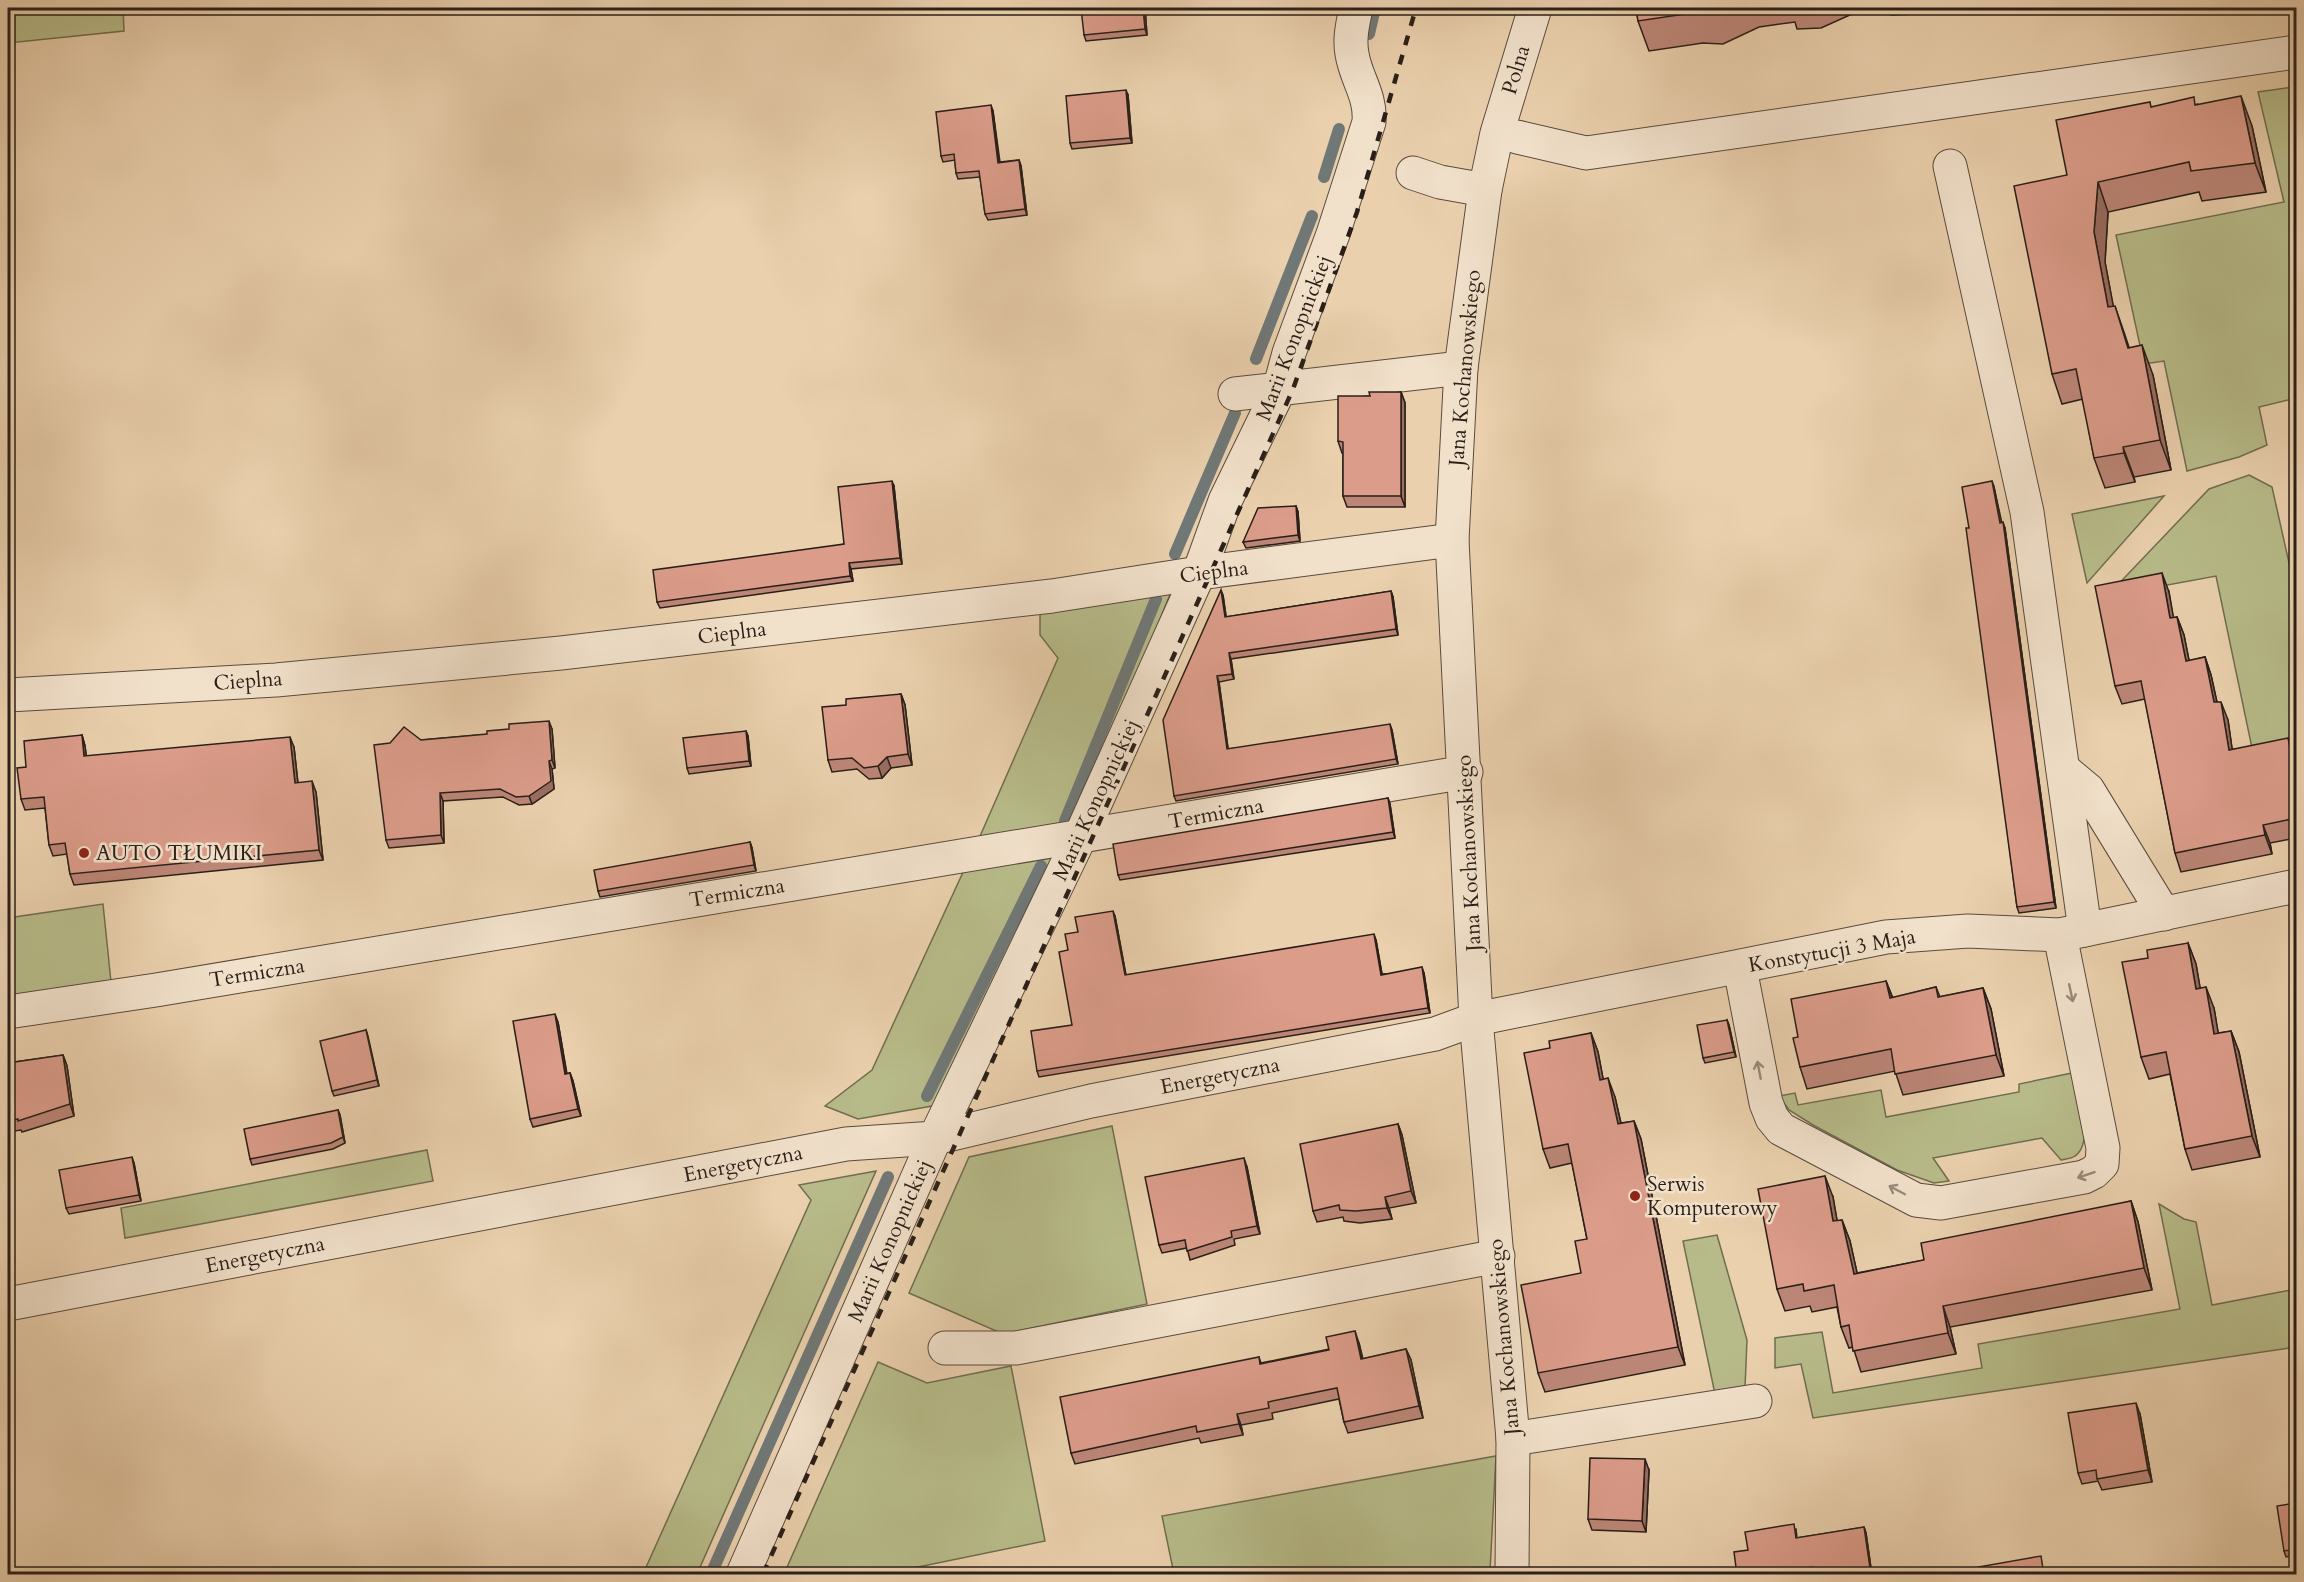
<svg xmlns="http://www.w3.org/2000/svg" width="2304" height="1582" font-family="Cardo,serif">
	<rect width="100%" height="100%" fill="#ead0ad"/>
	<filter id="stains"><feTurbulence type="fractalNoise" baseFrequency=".00333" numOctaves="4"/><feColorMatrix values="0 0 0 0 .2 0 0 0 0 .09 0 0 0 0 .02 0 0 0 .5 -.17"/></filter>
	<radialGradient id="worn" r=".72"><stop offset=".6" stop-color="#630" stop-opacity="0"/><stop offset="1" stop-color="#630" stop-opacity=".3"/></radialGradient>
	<!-- green -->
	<g fill="#b7bb89" stroke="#706d50" stroke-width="1.5">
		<path d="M8,8H123L124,31L8,43Z"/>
		<path d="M2294,87L2296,102V398L2259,407L2267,445L2239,457L2187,471L2164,361L2144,364L2116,235L2284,202L2258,92Z"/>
		<path d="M2249,475L2272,487L2296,594V744L2252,748L2216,576L2107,596L2209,489Z"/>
		<path d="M2164,496L2087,583L2072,514Z"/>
		<path d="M1171,592L1076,828L974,850L1058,658L1040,635V610Z"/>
		<path d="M1064,852L938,1105L858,1119L825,1106L872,1070L965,868Z"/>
		<path d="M103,904L111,982L8,997V918Z"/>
		<path d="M2077,1072C2080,1092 2094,1144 2075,1156C2071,1159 2065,1159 2061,1160L2042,1138L1933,1158L1949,1181L1934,1183L1897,1170L1813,1125L1789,1110L1779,1096L1795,1093L1798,1105L1881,1090L1886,1117L2019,1092V1084Z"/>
		<path d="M1112,1126L1147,1304L1003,1334L909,1293L969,1157Z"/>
		<path d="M427,1150L433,1181L125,1238L121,1208Z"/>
		<path d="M876,1171L697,1574H643L811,1200L799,1185Z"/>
		<path d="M2159,1204L2184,1219L2196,1222L2212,1305L2296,1289V1347L1813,1418L1801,1364L1775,1368V1338L1822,1332L1833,1393L1982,1368L1978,1344L2180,1309Z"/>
		<path d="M1717,1235L1747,1340L1745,1388L1715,1394L1683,1241Z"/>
		<path d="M878,1362L927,1383L1011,1366L1045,1541L884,1574H784Z"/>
		<path d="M1496,1456L1490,1571L1466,1574H1174L1162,1516Z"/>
	</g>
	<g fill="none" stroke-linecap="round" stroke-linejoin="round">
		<!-- stream -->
		<g stroke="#707877" stroke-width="12">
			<path d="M1369,34L1375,8"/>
			<path d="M1324,177L1339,129"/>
			<path d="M1256,359L1312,216"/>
			<path d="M1175,554L1235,413"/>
			<path d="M1065,821L1156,599"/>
			<path d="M927,1096L1041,866"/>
			<path d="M711,1574L888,1177"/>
		</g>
		<defs>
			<g id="minor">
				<path d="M1517,137L1586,153L2296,52"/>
				<path d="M1950,166L2027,512L2085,930"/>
				<path d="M1413,173L1440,182L1485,190"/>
				<path d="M1235,394L1461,368"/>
				<path d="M8,695L276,680L561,653L1052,596L1199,573L1452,540"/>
				<path d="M2063,769L2088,790L2164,914"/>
				<path d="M1740,968L1766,1103L1772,1118L1781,1129L1916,1200L1941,1203L2084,1177L2094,1172L2102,1164L2103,1148L2060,935"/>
				<path d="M8,1012L156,990L1466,772"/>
				<path d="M8,1304L846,1144L935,1138L1091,1101L1435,1034L1476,1019L1886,937L1968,931L2060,935L2296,886"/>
				<path d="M945,1348H1016L1498,1256"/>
				<path d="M1513,1439L1755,1401"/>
				<path d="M743,1574L935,1138L1081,835L1199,573L1225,501L1279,390L1289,353L1333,234L1369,122C1371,95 1356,79 1352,54C1349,38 1353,23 1356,8"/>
				<path d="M1512,1574L1513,1439L1476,1019L1452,540L1461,368L1485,190L1497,133L1535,8"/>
			</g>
		</defs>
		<!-- minor casing -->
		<use href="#minor" stroke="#5a4b3d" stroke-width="35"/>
		<!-- minor -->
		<use href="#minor" stroke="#f1e0ca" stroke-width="33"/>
		<!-- rail -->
		<path stroke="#2a1f18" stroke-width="4.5" stroke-dasharray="10 10" stroke-linecap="butt" d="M763,1574L1293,389L1357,212L1416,8"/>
	</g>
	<!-- wall -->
	<g fill="#bc8677" stroke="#2a1f18" stroke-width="1.5">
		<path d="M1145,8L1147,35L1086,41L1084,35Z"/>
		<path d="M1636,8H1927L1916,14L1891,15L1889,8L1852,14L1821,28L1797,29L1795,22L1759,27L1723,44L1703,43L1649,51L1638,21Z"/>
		<path d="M1128,95L1132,143L1072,149L1070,143Z"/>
		<path d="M2197,104L2252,126L2266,192L2202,201L2199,192L2108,212L2105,262L2113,306L2129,348L2153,375L2171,470L2134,477L2135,482L2105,488L2094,458L2083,399L2062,404L2052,374L2067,175Z"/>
		<path d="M993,111L1000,162L1019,160L1021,166L1027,215L988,220L985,214L980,177L958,179L956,173L955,160L943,162L941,156Z"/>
		<path d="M1401,392L1405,403V507H1347L1343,496V453H1342L1338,441L1370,396Z"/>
		<path d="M894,486L902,564L851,569L853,581L660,608L657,602L844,544Z"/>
		<path d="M1994,487L2001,522L2005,528L2056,908L2019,913L2017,907L1969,528Z"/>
		<path d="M1296,506L1298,512L1300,541L1246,548L1243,542Z"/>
		<path d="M1391,591L1393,597L1398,635L1231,659L1234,679L1219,682L1228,749L1392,730L1398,764L1176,801L1174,796L1223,595L1226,617Z"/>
		<path d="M2169,592L2173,618L2177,617L2184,635L2189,661L2205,657L2211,675L2217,702L2228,720L2232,749L2295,757L2296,764V838L2270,843L2272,854L2181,872L2175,853L2145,699L2122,704L2115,686Z"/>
		<path d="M901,694L905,705L912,765L891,768L882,778L869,779L857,769L832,772L828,760L846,705Z"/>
		<path d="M552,729L555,768L552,769L554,789L532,804L519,805L503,797L443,801L444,843L389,848L386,840L421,740Z"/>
		<path d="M746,731L748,736L751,766L689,774L687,768Z"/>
		<path d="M82,735L85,746L86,756L294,747L298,783L316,792L323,860L74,885L70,874L67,854L53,856L49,845L45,808L25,810L21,799L26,767Z"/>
		<path d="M1388,798L1390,804L1395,838L1120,880L1118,875Z"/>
		<path d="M750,842L752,848L756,871L600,897L598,891Z"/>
		<path d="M1115,916L1126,975L1376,940L1382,974L1424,973L1430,1013L1039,1077L1037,1071L1072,1025L1068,950L1078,932Z"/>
		<path d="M2188,943L2196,964L2200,988L2214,1008L2218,1033L2231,1031L2239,1052L2260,1157L2192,1170L2185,1149L2170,1074L2149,1079L2141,1057Z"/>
		<path d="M1886,981L1893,998L1936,987L1940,997L1983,988L1991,1009L2004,1076L1903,1095L1895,1071L1807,1089L1800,1067Z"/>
		<path d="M1727,1020L1729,1025L1736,1057L1705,1063L1703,1058Z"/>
		<path d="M558,1022L567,1074L570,1073L573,1081L581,1116L533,1127L530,1119Z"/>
		<path d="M366,1030L379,1086L334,1096L332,1091Z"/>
		<path d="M1591,1033L1598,1052L1603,1079L1615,1097L1621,1123L1634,1121L1641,1139L1685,1365L1545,1392L1538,1373L1581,1273L1587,1239L1572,1163L1550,1168L1543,1149L1550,1048Z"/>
		<path d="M63,1055L67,1066L74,1116L22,1132L21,1130L8,1132V1063Z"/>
		<path d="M338,1110L340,1115L345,1143L333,1149L252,1165L250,1159Z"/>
		<path d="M1398,1124L1402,1135L1416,1203L1389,1208L1392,1219L1360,1223L1344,1221L1343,1217L1317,1222L1313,1211Z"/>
		<path d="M134,1163L141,1201L69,1214L66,1208Z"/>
		<path d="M1247,1167L1260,1234L1234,1239L1235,1245L1190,1260L1187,1248L1162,1253L1159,1245Z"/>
		<path d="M1833,1197L1837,1221L1842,1220L1850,1241L1857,1273L1924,1260L2131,1201L2138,1222L2152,1290L1950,1327L1956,1354L1861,1372L1853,1347L1849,1348L1841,1327L1837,1307L1812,1312L1810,1306L1785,1311L1777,1289Z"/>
		<path d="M1359,1343L1363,1359L1406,1349L1411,1360L1423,1418L1348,1433L1344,1422L1339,1399L1272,1413L1273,1419L1241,1425L1243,1435L1201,1443L1199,1438L1075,1464L1071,1453L1259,1357L1261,1363Z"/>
		<path d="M2140,1414L2152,1482L2102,1490L2098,1481L2082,1484L2078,1473Z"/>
		<path d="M1649,1470L1646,1532L1592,1530L1588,1519Z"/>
		<path d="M2296,1503V1555L2286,1557L2284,1551Z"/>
		<path d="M1864,1527L1866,1533L1872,1575H1813V1573L1805,1575H1737L1748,1550L1796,1529L1797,1538Z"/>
	</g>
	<!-- shaded-wall -->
	<g fill="#996d61" stroke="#2a1f18" stroke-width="1.5">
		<path d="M1143,8H1145L1147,35L1145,29Z"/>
		<path d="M1914,8H1927L1916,14Z"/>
		<path d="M1126,90L1128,95L1132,143L1130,138Z"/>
		<path d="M2241,96L2252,126L2266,192L2255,163Z"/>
		<path d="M991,105L993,111L1000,168L998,163Z"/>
		<path d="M1019,160L1021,166L1027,215L1025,209Z"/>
		<path d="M2098,182L2108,212L2105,262L2119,336L2108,307L2094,232Z"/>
		<path d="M2115,306L2125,335L2139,378L2128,348Z"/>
		<path d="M2142,345L2153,375L2171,470L2160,440Z"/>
		<path d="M1401,392L1405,403V507L1401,496Z"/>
		<path d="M2123,447L2134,477L2135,482L2124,453Z"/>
		<path d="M892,481L894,486L902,564L900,558Z"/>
		<path d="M1992,481L1994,487L2003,528L2000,523Z"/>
		<path d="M1296,506L1298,512L1300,541L1298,535Z"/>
		<path d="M2003,522L2005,528L2056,908L2054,902Z"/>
		<path d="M849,563L851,569L853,581L850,576Z"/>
		<path d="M2162,573L2169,592L2177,637L2170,618Z"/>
		<path d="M1221,590L1223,595L1227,622L1225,617Z"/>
		<path d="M1391,591L1393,597L1398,635L1396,629Z"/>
		<path d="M2177,617L2184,635L2193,680L2186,661Z"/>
		<path d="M1229,653L1231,659L1234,679L1232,674Z"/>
		<path d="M2205,657L2211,675L2221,721L2214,702Z"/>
		<path d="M1217,676L1219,682L1229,755L1227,749Z"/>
		<path d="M901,694L905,705L912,765L908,754Z"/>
		<path d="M2221,702L2228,720L2235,769L2229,750Z"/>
		<path d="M549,721L552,729L555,768L552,760Z"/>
		<path d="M1390,724L1392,730L1398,764L1396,759Z"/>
		<path d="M746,731L748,736L751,766L749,761Z"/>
		<path d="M82,735L85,746L88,767L84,756Z"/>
		<path d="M290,737L294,747L299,794L295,783Z"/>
		<path d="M2288,738L2295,757L2296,764V777Z"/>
		<path d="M887,757L891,768L882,778L878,766Z"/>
		<path d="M549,761L552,769L554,789L532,804L529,796Z"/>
		<path d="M312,781L316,792L323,860L319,850Z"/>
		<path d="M440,793L443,801L444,843L441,835Z"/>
		<path d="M1388,798L1390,804L1395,838L1393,832Z"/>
		<path d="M2263,825L2270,843L2272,854L2265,835Z"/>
		<path d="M750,842L752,848L756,871L754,865Z"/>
		<path d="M1113,911L1115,916L1127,981L1125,975Z"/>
		<path d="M1374,934L1376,940L1383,980L1381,975Z"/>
		<path d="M2188,943L2196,964L2204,1010L2196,989Z"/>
		<path d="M1422,967L1424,973L1430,1013L1428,1008Z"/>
		<path d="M1886,981L1894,1002L1890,998Z"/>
		<path d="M2206,987L2214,1008L2222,1055L2214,1034Z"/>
		<path d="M1983,988L1991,1009L2004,1076L1996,1055Z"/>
		<path d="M555,1014L558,1022L568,1082L565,1074Z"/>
		<path d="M1727,1020L1729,1025L1736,1057L1734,1052Z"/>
		<path d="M366,1030L368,1036L379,1086L377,1080Z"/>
		<path d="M2231,1031L2239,1052L2260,1157L2252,1136Z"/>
		<path d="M1591,1033L1598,1052L1607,1099L1600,1080Z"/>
		<path d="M63,1055L67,1066L74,1116L70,1104Z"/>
		<path d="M570,1073L573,1081L581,1116L578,1109Z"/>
		<path d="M1608,1078L1615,1097L1625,1142L1618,1124Z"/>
		<path d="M338,1110L340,1115L345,1143L343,1137Z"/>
		<path d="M1634,1121L1641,1139L1685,1365L1678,1347Z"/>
		<path d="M1398,1124L1402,1135L1416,1203L1411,1191Z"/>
		<path d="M132,1157L134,1163L141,1201L139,1195Z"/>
		<path d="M1244,1158L1247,1167L1260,1234L1257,1226Z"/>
		<path d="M1825,1176L1833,1197L1841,1243L1833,1221Z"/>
		<path d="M1385,1197L1389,1208L1392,1219L1387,1208Z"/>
		<path d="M2131,1201L2138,1222L2152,1290L2144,1268Z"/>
		<path d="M1842,1220L1850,1241L1862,1295L1854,1274Z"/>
		<path d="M1943,1306L1950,1327L1956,1354L1948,1333Z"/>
		<path d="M1355,1331L1359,1343L1365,1370L1361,1359Z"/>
		<path d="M1406,1349L1411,1360L1423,1418L1419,1406Z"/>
		<path d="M2136,1403L2140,1414L2152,1482L2148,1470Z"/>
		<path d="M1237,1414L1241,1425L1243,1435L1239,1424Z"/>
		<path d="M1645,1459L1649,1470L1646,1532L1642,1521Z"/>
		<path d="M1864,1527L1866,1533L1872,1575H1871Z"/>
	</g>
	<!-- building -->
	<g fill="#db9c8a" stroke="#2a1f18" stroke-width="1.5">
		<path d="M1081,8H1143L1145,29L1084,35Z"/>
		<path d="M1636,8H1727L1712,14L1692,13L1638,21Z"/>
		<path d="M1126,90L1130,138L1070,143L1066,96Z"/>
		<path d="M2241,96L2255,163L2191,171L2189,162L2098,182L2094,232L2108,307L2115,306L2128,348L2142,345L2160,440L2123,447L2124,453L2094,458L2076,369L2052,374L2014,186L2067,175L2056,120L2150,102L2151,107L2194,97L2195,105Z"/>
		<path d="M991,105L998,163L1019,160L1025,209L985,214L979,171L956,173L954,154L941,156L936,112Z"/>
		<path d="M1369,392H1401V496H1343V442L1338,441V396H1370Z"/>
		<path d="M892,481L900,558L849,563L850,576L657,602L653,570L844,544L838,487Z"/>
		<path d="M1992,481L2000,523L2003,522L2054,902L2017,907L1966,528H1969L1962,487Z"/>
		<path d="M1296,506L1298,535L1243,542L1258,508Z"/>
		<path d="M2162,573L2170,618L2177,617L2186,661L2205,657L2214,702H2221L2229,750L2288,738L2296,777V818L2263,825L2265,835L2175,853L2141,681L2115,686L2095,586Z"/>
		<path d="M1221,590L1225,617L1391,591L1396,629L1229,653L1232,674L1217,676L1227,749L1390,724L1396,759L1174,796L1163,720Z"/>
		<path d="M901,694L908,754L887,757L878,766L864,768L852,758L828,760L822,707L846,705V699Z"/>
		<path d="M549,721L552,760L549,761L551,781L529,796L516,797L500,789L440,793L441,835L386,840L374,745L390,743L404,727L421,740L487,734V731L509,729V724Z"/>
		<path d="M746,731L749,761L687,768L683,738Z"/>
		<path d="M82,735L84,756L290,737L295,783L312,781L319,850L70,874L65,843L49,845L44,797L21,799L17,768L26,767L24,741Z"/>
		<path d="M1388,798L1393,832L1118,875L1113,844Z"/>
		<path d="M750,842L754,865L598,891L594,870Z"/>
		<path d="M1113,911L1125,975L1374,934L1381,975L1422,967L1428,1008L1037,1071L1031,1031L1072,1025L1059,952L1068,950L1065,934L1078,932L1075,917Z"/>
		<path d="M2188,943L2196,989L2206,987L2214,1034L2231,1031L2252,1136L2185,1149L2166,1052L2141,1057L2122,962L2148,958L2147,950Z"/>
		<path d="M1886,981L1890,998L1936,987L1938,997L1983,988L1996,1055L1895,1074L1891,1049L1800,1067L1793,1038L1798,1037L1791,999Z"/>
		<path d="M555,1014L565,1074L570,1073L578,1109L530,1119L513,1021Z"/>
		<path d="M1727,1020L1734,1052L1703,1058L1697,1025Z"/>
		<path d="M366,1030L377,1080L332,1091L320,1041Z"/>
		<path d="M1591,1033L1600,1080L1608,1078L1618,1124L1634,1121L1678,1347L1538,1373L1521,1285L1581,1273L1575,1241L1587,1239L1568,1144L1543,1149L1524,1053L1550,1048L1549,1041Z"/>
		<path d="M63,1055L70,1104L18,1121V1119L8,1120V1063Z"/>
		<path d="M338,1110L343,1137L331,1143L250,1159L244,1129Z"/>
		<path d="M1398,1124L1411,1191L1385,1197L1387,1208L1356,1211L1340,1210L1339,1205L1313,1211L1300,1144Z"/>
		<path d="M132,1157L139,1195L66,1208L59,1170Z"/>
		<path d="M1244,1158L1257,1226L1231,1231L1232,1237L1187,1251L1185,1240L1159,1245L1145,1177Z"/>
		<path d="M1825,1176L1833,1221L1842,1220L1854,1274L1924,1260L1921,1243L2131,1201L2144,1268L1943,1306L1948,1333L1853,1351L1849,1325L1841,1327L1834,1285L1804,1291L1803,1284L1777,1289L1758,1189Z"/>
		<path d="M1355,1331L1361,1359L1406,1349L1419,1406L1344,1422L1337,1388L1268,1402L1269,1408L1237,1414L1239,1424L1197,1432L1196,1426L1071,1453L1060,1397L1259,1357L1260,1364L1329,1350L1326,1337Z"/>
		<path d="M2136,1403L2148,1470L2097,1479L2096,1470L2078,1473L2068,1413Z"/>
		<path d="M1590,1458L1645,1459L1642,1521L1588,1519Z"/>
		<path d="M2296,1503V1549L2284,1551L2277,1506Z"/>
		<path d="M1794,1524L1796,1538L1864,1527L1871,1575H1813L1812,1567L1773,1575H1737L1734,1552L1748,1550L1745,1532Z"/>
		<path d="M2041,1556L2044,1575H1970L1979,1573L1978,1567Z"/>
		<path d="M2278,1572L2279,1575H2261Z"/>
	</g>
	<!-- one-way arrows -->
	<defs><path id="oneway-shaft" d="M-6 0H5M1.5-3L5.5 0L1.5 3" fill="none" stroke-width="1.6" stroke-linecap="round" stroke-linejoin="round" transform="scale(1.5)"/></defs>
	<g stroke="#97897a">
		<use href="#oneway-shaft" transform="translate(2071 993) rotate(78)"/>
		<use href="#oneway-shaft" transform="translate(1759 1070) rotate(-101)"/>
		<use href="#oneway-shaft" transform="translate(2086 1175) rotate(161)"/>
		<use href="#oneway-shaft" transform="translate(1897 1190) rotate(-152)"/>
	</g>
	<!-- markers -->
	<g fill="#8f2418" stroke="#f1e0ca" stroke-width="2">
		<circle cx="84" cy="853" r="6"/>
		<circle cx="1635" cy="1196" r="6"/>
	</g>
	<g text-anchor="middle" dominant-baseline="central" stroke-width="5" stroke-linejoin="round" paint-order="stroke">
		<!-- street labels -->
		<g font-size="21" fill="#2a1f18" stroke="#f1e0ca">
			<text transform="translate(1516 70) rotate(-73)">Polna</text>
			<text transform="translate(1294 338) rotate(-69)">Marii Konopnickiej</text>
			<text transform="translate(1465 368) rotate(-85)">Jana Kochanowskiego</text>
			<text transform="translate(1214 572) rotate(-7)">Cieplna</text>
			<text transform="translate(732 633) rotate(-7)">Cieplna</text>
			<text transform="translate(248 681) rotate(-4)">Cieplna</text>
			<text transform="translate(1096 800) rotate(-65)">Marii Konopnickiej</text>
			<text transform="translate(1216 814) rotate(-10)">Termiczna</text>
			<text transform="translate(1469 853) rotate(-93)">Jana Kochanowskiego</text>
			<text transform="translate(737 893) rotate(-9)">Termiczna</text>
			<text transform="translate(1832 951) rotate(-10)">Konstytucji 3 Maja</text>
			<text transform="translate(257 973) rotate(-9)">Termiczna</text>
			<text transform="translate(1220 1076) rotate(-11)">Energetyczna</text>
			<text transform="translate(743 1164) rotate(-11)">Energetyczna</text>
			<text transform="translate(890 1241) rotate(-66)">Marii Konopnickiej</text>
			<text transform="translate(265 1255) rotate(-11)">Energetyczna</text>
			<text transform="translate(1504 1337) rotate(-95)">Jana Kochanowskiego</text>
		</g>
		<!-- poi labels -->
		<g font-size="21" fill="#2a1f18" stroke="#f1e0ca" text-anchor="start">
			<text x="96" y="853">AUTO TŁUMIKI</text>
			<text x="1647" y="1184">Serwis<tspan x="1647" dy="24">Komputerowy</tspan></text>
		</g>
	</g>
	<!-- margin -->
	<rect width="2304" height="1582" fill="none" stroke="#ead0ad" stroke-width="30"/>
	<rect x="9" y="9" width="2286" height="1564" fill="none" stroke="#2a1f18" stroke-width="3"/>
	<rect x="15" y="15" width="2274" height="1552" fill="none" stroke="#2a1f18" stroke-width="1.5"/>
	<rect width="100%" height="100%" filter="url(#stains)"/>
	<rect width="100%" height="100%" fill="url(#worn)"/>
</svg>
